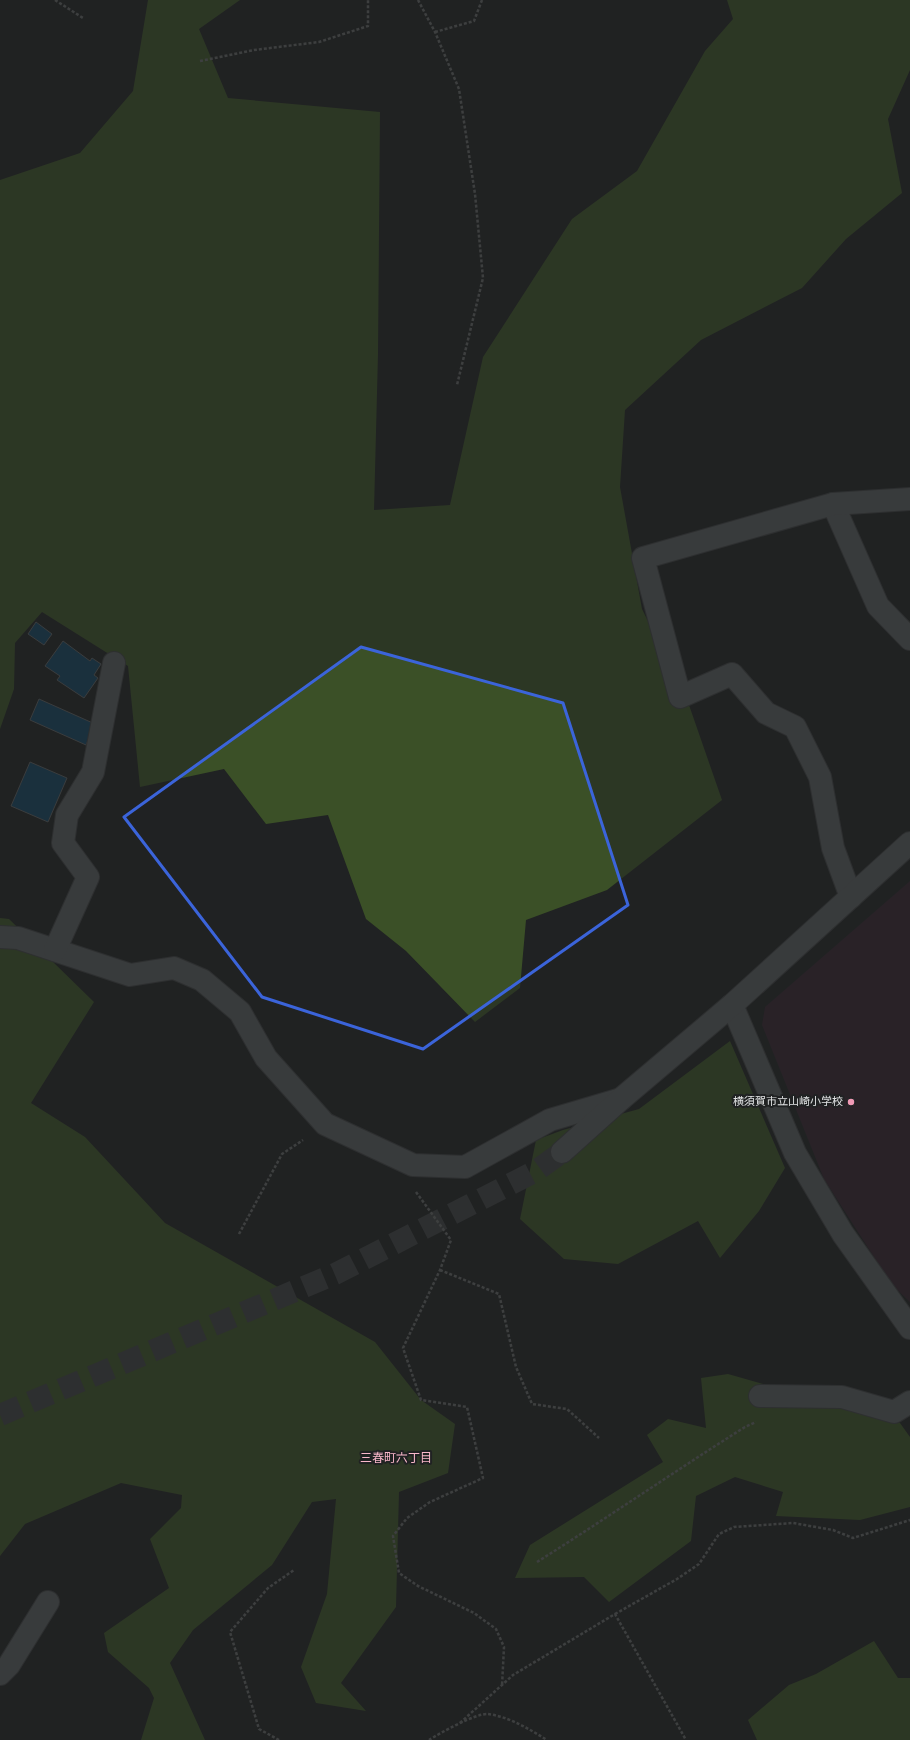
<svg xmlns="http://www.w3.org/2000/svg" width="910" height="1740" font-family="Overpass,'Noto Sans JP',sans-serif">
	<rect width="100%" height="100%" fill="#202223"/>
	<!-- education -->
	<path fill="#33232e" d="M910,881V1302L892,1285L824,1179L762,1025L765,1007Z"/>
	<!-- forest -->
	<g fill="#3b5027">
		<path d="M148,0H240L199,29L228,98L380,112L378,354L374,510L450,505L483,357L572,219L637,171L705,51L733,19L727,0H910V70L888,119L902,193L846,239L802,288L701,340L625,410L620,487L642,609L689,705L722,800L607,890L526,920L520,988L475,1022L406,951L366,919L328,815L266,824L224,769L140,787L128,666L42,612L15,643L14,689L0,729V180L80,153L133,91Z"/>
		<path d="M0,918L9,919L94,1002L31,1103L85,1137L165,1223L375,1342L421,1400L455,1424L448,1473L399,1492L396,1607L341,1683L366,1711L316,1703L301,1667L327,1594L336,1499L312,1502L272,1565L193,1630L170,1663L205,1740H141L154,1698L149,1688L108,1652L104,1633L169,1588L150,1539L181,1508L182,1495L121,1483L25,1524L0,1556Z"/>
		<path d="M730,1041L785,1168L759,1211L720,1258L698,1221L618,1264L564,1259L520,1219L536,1140L563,1130L639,1109Z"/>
		<path d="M728,1374L900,1423L910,1437V1507L860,1520L776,1516L783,1492L735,1477L696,1496L691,1541L609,1602L584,1577L515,1578L530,1545L663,1462L647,1435L668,1419L706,1428L701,1378Z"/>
		<path d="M874,1641L898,1678H910V1740H757L748,1720L789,1685L816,1674Z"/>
	</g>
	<!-- building -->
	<g fill="#13405d" stroke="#595c5e">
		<path d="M36,622L52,634L44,645L28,634Z"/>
		<path d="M63,641L90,661L92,658L101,664L94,675L98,678L84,698L57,680L60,676L45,666Z"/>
		<path d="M39,699L95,724L86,745L30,720Z"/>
		<path d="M30,762L67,778L48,822L11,806Z"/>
	</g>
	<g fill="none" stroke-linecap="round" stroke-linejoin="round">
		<!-- minor-tunnel -->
		<path stroke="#3d3f40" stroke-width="22" stroke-dasharray="22 11" stroke-linecap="butt" d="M0,1415L335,1274L536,1171L562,1152"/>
		<defs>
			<g id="minor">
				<path d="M833,504L878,606L910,639"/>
				<path d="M851,897L833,848L820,777L795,727L766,713L732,674L680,697L643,558L833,504L910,499"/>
				<path d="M0,937L18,938L130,975L174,968L202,980L240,1012L266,1058L325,1124L413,1165L465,1167L550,1120L621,1099"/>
				<path d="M55,950L88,877L63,843L67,815L93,772L114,663"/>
				<path d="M732,1005L795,1153L843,1234L910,1328"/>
				<path d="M562,1152L621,1099L732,1005L910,843"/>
				<path d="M760,1396L842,1397L894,1412L910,1402"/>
				<path d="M0,1674L9,1665L48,1602"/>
			</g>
		</defs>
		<!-- minor casing -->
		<use href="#minor" stroke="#3d3f41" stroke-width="24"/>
		<!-- path -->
		<g stroke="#606263" stroke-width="2.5" stroke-dasharray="3 2" stroke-linecap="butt">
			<path d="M55,0L83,18"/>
			<path d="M418,0L435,32L459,89L475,194L483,278L457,385"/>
			<path d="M435,32L474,21L482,0"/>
			<path d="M200,61L254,50L319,42L368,26V0"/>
			<path d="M416,1192L451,1240L440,1270L403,1348L421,1400L467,1407L483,1478L430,1502L407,1518L393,1536L399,1573L418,1586L474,1613L496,1629L504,1647L502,1686"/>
			<path d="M239,1234L282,1154L303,1140"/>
			<path d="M440,1270L499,1294L516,1367L532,1404L567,1409L599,1438"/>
			<path d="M537,1562C607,1518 675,1471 745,1427L756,1422"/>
			<path d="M615,1614L677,1579L699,1564L719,1534L734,1527L793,1523L833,1530L853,1538L910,1520"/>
			<path d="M460,1723L513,1675L615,1614L686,1740"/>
			<path d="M279,1740L259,1729L230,1632L268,1588L294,1570"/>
			<path d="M429,1740C440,1733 476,1713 488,1714C510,1717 529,1729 547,1740"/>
		</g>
		<!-- minor -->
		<use href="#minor" stroke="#56595b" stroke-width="22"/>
	</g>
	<!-- marked area -->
	<path d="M0 0H910V1740H0ZM361,647L563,703L628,905L423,1049L262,997L124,817Z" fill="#202223" fill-opacity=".55" fill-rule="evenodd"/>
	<path fill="none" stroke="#3b64da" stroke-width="3" stroke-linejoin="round" d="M361,647L563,703L628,905L423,1049L262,997L124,817Z"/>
	<!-- markers -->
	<circle fill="#f09ab5" stroke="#202223" stroke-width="1.5" cx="851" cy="1102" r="4"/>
	<g text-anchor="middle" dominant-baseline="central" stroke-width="4" stroke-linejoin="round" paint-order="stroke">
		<!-- poi labels -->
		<g font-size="11" fill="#e2e4e5" stroke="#202223" text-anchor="end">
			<text x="843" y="1102">横須賀市立山崎小学校</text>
		</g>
		<!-- neighbourhood labels -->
		<g font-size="12" fill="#f9b7ca" stroke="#202223">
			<text x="396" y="1459">三春町六丁目</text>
		</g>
	</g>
</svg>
